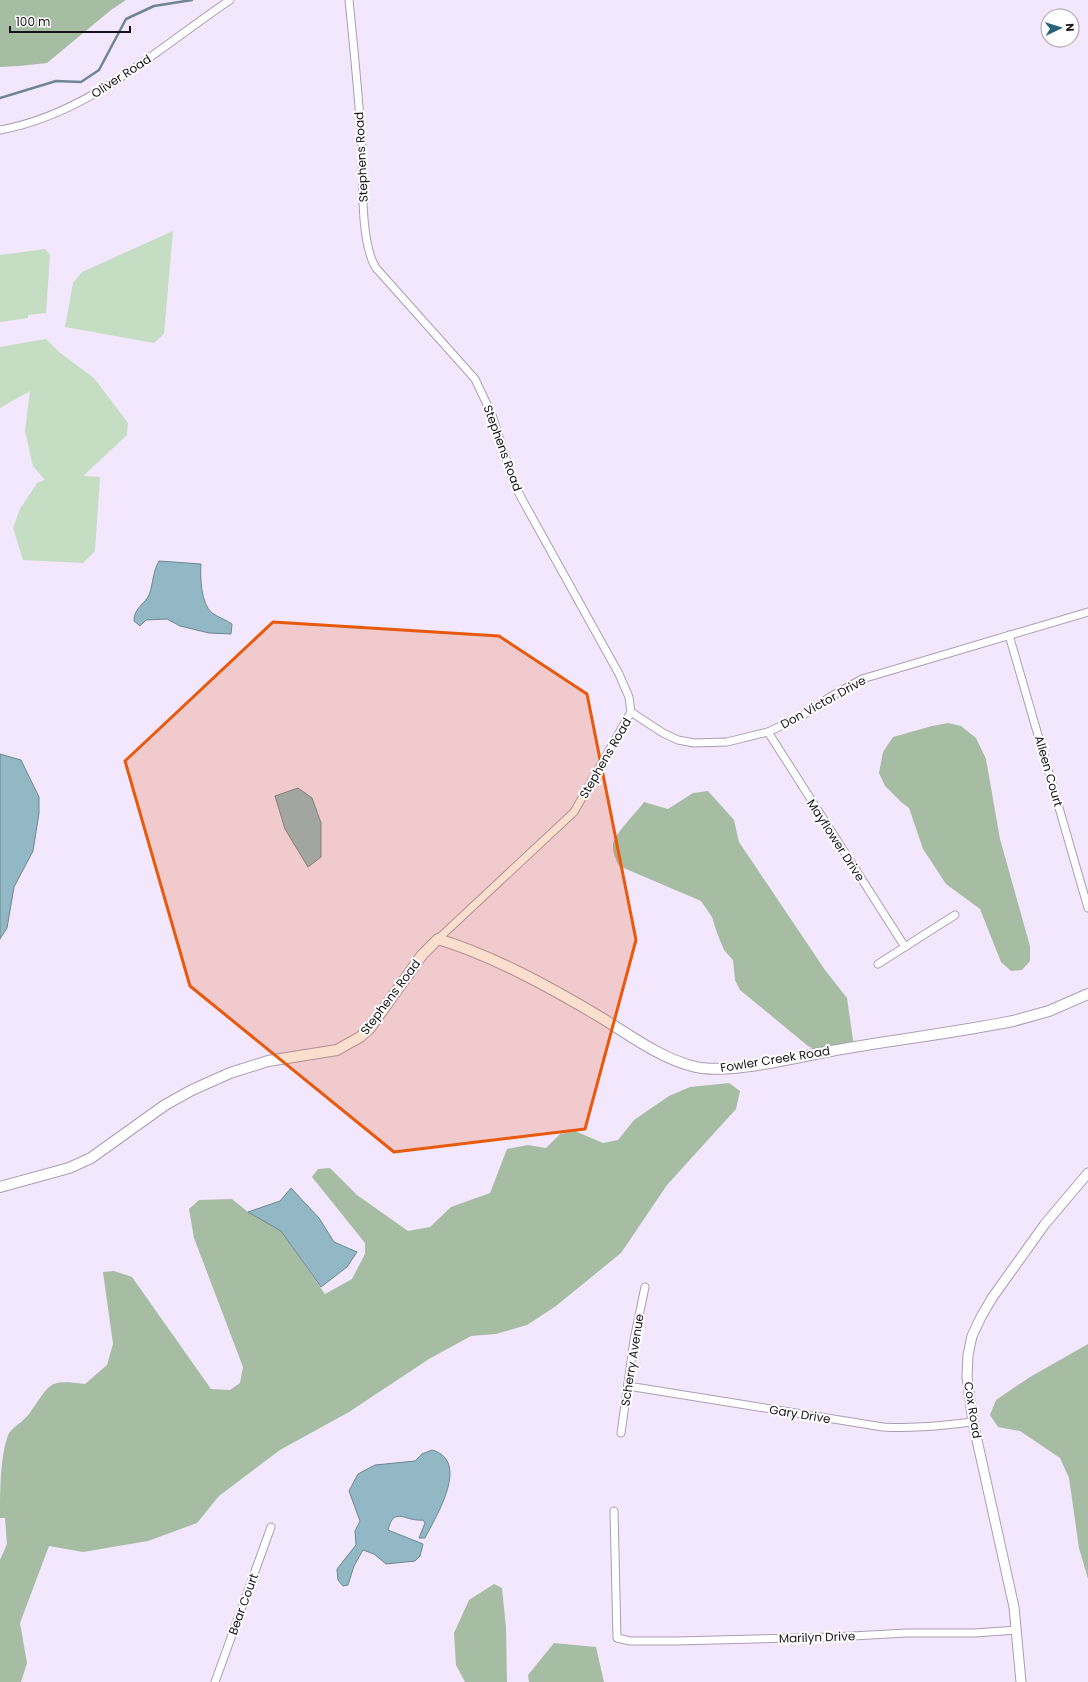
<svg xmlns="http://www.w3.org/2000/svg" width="1088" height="1682" font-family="Poppins,sans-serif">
	<rect width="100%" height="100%" fill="#f3e7fe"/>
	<!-- green -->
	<g fill="#c5ddc2">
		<path d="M173,231L164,334L154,343L65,327L73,283L82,272Z"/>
		<path d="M45,249L50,255L46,313L28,315V318L0,322V255Z"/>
		<path d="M46,339L59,352L94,378L128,423L127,435L83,476L100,477L95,551L83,563L23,560L13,528L20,509L37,483L45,480L33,466L25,431L30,391L0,408V347Z"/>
	</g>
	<!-- forest -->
	<g fill="#a6bda3">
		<path d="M0,0H126L111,10L47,63L19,66L0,67Z"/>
		<path d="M948,723L961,726L976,738L986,759L1000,839L1030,946V961L1022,970L1011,971L1001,962L980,909L946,884L923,849L909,808L901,802L885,786L879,773L883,752L893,737L932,726Z"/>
		<path d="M708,791L734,820L739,842L825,970L847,998L854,1047L821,1053L808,1046L740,990L735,980L733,960L724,950L717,933L712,917L701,901L619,866C616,860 612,851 613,844C616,832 636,813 644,802L668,809L693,793Z"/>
		<path d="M729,1083L740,1091L736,1109L667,1185L621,1253L556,1306L527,1325L496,1334L471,1336L429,1359L349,1412L280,1450L219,1496L197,1523L148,1541L83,1552L49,1546L20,1623L27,1663L21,1682H0V1560L7,1544L5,1518H0C0,1494 0,1453 9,1433C15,1425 26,1420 31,1411C51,1383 48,1379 85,1384L107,1365L113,1344L103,1272L114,1271L132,1277L211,1389L230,1390L240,1383L243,1367L194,1238L189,1209L199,1200L232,1199L248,1212L281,1231L325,1294L352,1279L365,1254V1243L312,1177L318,1169L330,1168L357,1195L408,1231L430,1227L451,1207L490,1193L507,1149L528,1145L546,1148L560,1134L575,1131L603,1143L618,1140L634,1120L669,1096L690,1087Z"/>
		<path d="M1088,1344V1579L1079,1548L1069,1478L1060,1458L1020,1431L998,1427L990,1415L996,1400L1030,1377Z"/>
		<path d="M494,1584L502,1588L506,1628L507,1682H465L456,1665L454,1633L469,1600Z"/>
		<path d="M554,1643L596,1647L604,1682H529L528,1675Z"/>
	</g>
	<!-- water -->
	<g fill="#92b8c6" stroke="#6d8692">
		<path d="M159,561L201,564C200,577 201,604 212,613C218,617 226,620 232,624L231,634L209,633L180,626L167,619L146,620L140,626L134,621C134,609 142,606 148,597C153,588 152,573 159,561Z"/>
		<path d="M0,754L21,760L39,797V813L33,851L14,887L7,928L0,939Z"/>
		<path d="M298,788L312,798L321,823V857L308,867L285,829L275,796Z"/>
		<path d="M291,1188L319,1218L334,1242L357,1252L347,1267L321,1287L281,1231L248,1212L280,1201Z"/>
		<path d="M432,1450C471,1461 436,1516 425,1538H419L425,1523L423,1520C405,1522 394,1505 388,1530L423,1544L420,1556L415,1561L386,1564L374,1554L363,1550L354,1566L348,1585L343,1586L338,1580L337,1569L356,1545L355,1531L360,1521L349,1491L358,1474L375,1465L415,1461L422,1454Z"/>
	</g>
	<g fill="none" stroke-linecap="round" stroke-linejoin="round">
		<!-- stream -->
		<path stroke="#6d8692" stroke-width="2.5" d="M0,98L56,81L81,82L99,70L126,19L154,6L192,0"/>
		<defs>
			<g id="minor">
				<path d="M349,0C354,49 359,99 362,148C363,179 360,243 376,268L475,379L492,415L514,484L523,501L619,674L629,697L631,712L574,812L438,939"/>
				<path d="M0,130C89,114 157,49 230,0"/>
				<path d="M1009,635L1088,908"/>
				<path d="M631,712L663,733L678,740L694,743L727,742L768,732L800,717L830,697L862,679L1088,612"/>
				<path d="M768,732L905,947"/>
				<path d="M878,964L955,915"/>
				<path d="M628,1386L883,1427C914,1429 943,1425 973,1422"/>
				<path d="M621,1433L634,1340L645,1287"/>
				<path d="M614,1511L617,1638L630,1641H677L834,1637L907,1633H975L1017,1630"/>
				<path d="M215,1682L271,1527"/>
			</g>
			<path id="tertiary" d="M1021,1682L1014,1607L973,1422L967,1377L968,1355L972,1336L981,1317L992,1298L1045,1224L1088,1173"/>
			<path id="secondary" d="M0,1187L69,1168L91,1158L165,1105L192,1090L230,1073L268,1061L337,1050L360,1037L370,1028L422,955L438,939C493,956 546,985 595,1014C626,1032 657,1057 692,1066C724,1076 796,1057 831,1051C892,1040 953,1033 1013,1021L1049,1011L1088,994"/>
		</defs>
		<!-- minor casing -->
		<use href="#minor" stroke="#aa9eb3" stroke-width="9"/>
		<!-- tertiary casing -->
		<use href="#tertiary" stroke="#aa9eb3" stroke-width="11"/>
		<!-- secondary casing -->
		<use href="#secondary" stroke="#aa9eb3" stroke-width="12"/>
		<!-- minor -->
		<use href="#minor" stroke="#fff" stroke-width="7"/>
		<!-- tertiary -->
		<use href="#tertiary" stroke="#fff" stroke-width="9"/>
		<!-- secondary -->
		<use href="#secondary" stroke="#fff" stroke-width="10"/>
	</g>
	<!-- marked area -->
	<path fill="#e8590c" fill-opacity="0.2" stroke="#e8590c" stroke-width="3" stroke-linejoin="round" d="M273,622L499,636L587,694L636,940L585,1129L394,1152L190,986L125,761Z"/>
	<g text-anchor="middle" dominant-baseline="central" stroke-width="4" stroke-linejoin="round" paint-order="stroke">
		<!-- street labels -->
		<g font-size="12" fill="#161219" stroke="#fff">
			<text transform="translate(121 76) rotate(-33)">Oliver Road</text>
			<text transform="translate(361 157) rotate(-93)">Stephens Road</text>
			<text transform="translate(503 448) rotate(70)">Stephens Road</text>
			<text transform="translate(823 702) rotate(-29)">Don Victor Drive</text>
			<text transform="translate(605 758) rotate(-60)">Stephens Road</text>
			<text transform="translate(1049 771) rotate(74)">Alleen Court</text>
			<text transform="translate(836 840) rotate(57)">Mayflower Drive</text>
			<text transform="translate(390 997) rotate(-53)">Stephens Road</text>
			<text transform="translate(775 1059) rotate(-9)">Fowler Creek Road</text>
			<text transform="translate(632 1360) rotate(-81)">Scherry Avenue</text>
			<text transform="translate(973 1410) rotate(81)">Cox Road</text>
			<text transform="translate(800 1414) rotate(9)">Gary Drive</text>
			<text transform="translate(243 1604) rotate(-70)">Bear Court</text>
			<text transform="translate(817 1637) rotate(-2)">Marilyn Drive</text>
		</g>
	</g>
	<!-- north arrow -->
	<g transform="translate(1060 28) rotate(86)"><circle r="19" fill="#ffffff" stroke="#a2a0a3"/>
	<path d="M0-3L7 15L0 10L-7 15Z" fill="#29627b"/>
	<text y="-6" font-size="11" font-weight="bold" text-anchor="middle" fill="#161219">N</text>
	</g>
	<!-- scale -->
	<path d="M10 26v6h120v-6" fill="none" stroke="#161219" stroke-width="2"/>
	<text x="16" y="26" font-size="12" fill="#161219" stroke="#ffffff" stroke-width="3" paint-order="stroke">100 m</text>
</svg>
